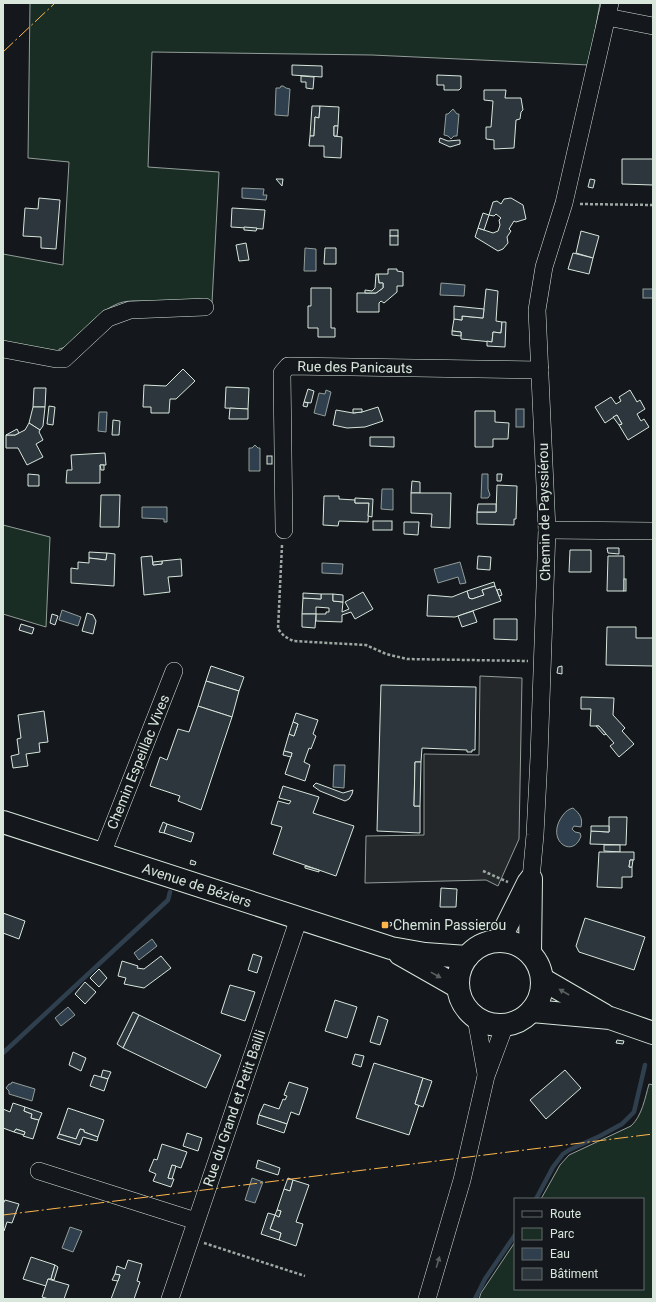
<svg xmlns="http://www.w3.org/2000/svg" width="656" height="1302" font-family="Roboto,sans-serif">
	<rect width="100%" height="100%" fill="#14181c"/>
	<!-- green -->
	<g fill="#1a2d24" stroke="#939e99">
		<path d="M30,3H600L589,65L372,55L152,52L148,167L219,172L212,303L133,301C127,301 120,302 115,305C100,311 78,336 66,347L59,349V357L3,345V254L63,265L69,162L28,158Z"/>
		<path d="M3,525L50,537L46,627L3,614Z"/>
		<path d="M649,1084L653,1085V1299H479L481,1293L515,1242V1289H643V1199H541L560,1165L569,1155L631,1126C642,1116 645,1098 649,1084Z"/>
	</g>
	<!-- parking -->
	<path fill="#24282b" stroke="#939e99" d="M480,676L522,678L519,839L498,886L486,880L365,883L366,836L424,835V754L479,755Z"/>
	<!-- water -->
	<g fill="#2f3f4d" stroke="#939e99">
		<path d="M281,86H283L286,88L290,89L288,116L275,115L276,88H280Z"/>
		<path d="M453,109L457,114H459L457,136H454L451,139L448,136L444,135L446,114H448Z"/>
		<path d="M242,188L264,189L263,195H267L266,200L242,198Z"/>
		<path d="M305,248L316,249V271H304Z"/>
		<path d="M441,283L465,285L464,296L440,295Z"/>
		<rect x="643" y="289" width="10" height="9"/>
		<path d="M326,390L331,392L325,416L314,413L319,393L325,394Z"/>
		<rect x="516" y="409" width="8" height="18"/>
		<path d="M99,412H107L106,432L98,431Z"/>
		<path d="M255,445L258,448H260V471H249V448H252Z"/>
		<path d="M482,474H488V489L490,495L488,498H481Z"/>
		<path d="M382,489H393V510L381,509Z"/>
		<path d="M142,507H167V522H164V519L142,518Z"/>
		<path d="M460,562L466,583L460,584L458,577L438,583L434,569Z"/>
		<path d="M322,563L343,564L342,574L322,573Z"/>
		<path d="M62,610L81,617L78,626L59,620Z"/>
		<path d="M334,765H345L344,788L333,787Z"/>
		<path d="M573,808C580,814 583,818 581,827L574,826L572,829L575,832L580,833L581,836C573,860 544,840 563,815C566,811 569,809 573,808Z"/>
		<path d="M152,939L157,946L139,960L134,953Z"/>
		<path d="M68,1007L75,1015L61,1026L55,1018Z"/>
		<path d="M12,1082L35,1089L32,1101L9,1094V1091L6,1088L9,1084H11Z"/>
		<path d="M252,1178L263,1182L255,1203L245,1200Z"/>
		<path d="M70,1227L82,1231L73,1252L62,1248Z"/>
	</g>
	<g fill="none" stroke-linecap="round" stroke-linejoin="round">
		<!-- stream -->
		<g stroke="#2f3f4d" stroke-width="4.5">
			<path d="M3,1053L168,900L170,892"/>
			<path d="M536,1199L553,1167L563,1154L569,1150L600,1136L622,1124L634,1112L645,1065"/>
			<path d="M475,1299L485,1279L515,1235"/>
		</g>
	</g>
	<!-- building -->
	<g fill="#2c363c" stroke="#d8e6dc" fill-rule="evenodd">
		<path d="M292,65L322,66V77L292,75Z"/>
		<path d="M437,75L461,76V88L459,90H444V85H437Z"/>
		<path d="M301,76L314,77L313,89L306,88V82H301Z"/>
		<path d="M484,90H506L505,98H521L523,110L521,112L520,119L516,120L514,148L494,149V140L486,139V127H491L493,101L484,100Z"/>
		<path d="M312,106H320L319,118L315,117L314,136H310Z"/>
		<path d="M320,106L339,107L338,126H334V136L342,137L341,158L324,157V146H309L310,136H314L315,117L319,118Z"/>
		<path d="M334,126H338L337,136H334Z"/>
		<path d="M440,138L448,141L460,140V144L450,147L439,142Z"/>
		<path d="M622,159H653V185L622,184Z"/>
		<path d="M276,179H283L282,186Z"/>
		<path d="M590,179L595,180L593,188L588,187Z"/>
		<path d="M39,198L60,200L56,249L41,248V237L23,236L25,208L38,209Z"/>
		<path d="M511,198L523,205L526,219L516,222L514,221L509,229L511,231L507,237L508,243L503,249L498,251L475,237L478,228L493,233L498,231L500,225L499,220L501,218L496,214L494,216L489,215L493,202L497,201L501,204L504,199Z"/>
		<path d="M232,208L265,210L263,229L231,227Z"/>
		<path d="M483,213L489,215L484,230L478,228Z"/>
		<path d="M244,227L257,228L256,231L244,230Z"/>
		<rect x="390" y="230" width="8" height="6"/>
		<path d="M581,231L599,236L593,258L576,253Z"/>
		<rect x="390" y="236" width="8" height="9"/>
		<path d="M246,243L249,260L239,261L236,245Z"/>
		<path d="M325,248H336V264H324Z"/>
		<path d="M573,253L593,258L589,274L568,269Z"/>
		<path d="M388,269H397V271L403,272V286H397V292L384,303L381,301L379,303V312H357V293H376L383,288V283H379L378,274H388Z"/>
		<path d="M376,274H378L379,283H383V288L376,293H365V290L372,291L375,288Z"/>
		<path d="M311,288H331V328H335V337H318V328H308V306H311Z"/>
		<path d="M486,289L498,291L496,321L502,322L501,333L493,332L492,342L461,339V332L452,331L454,319L462,320V316L483,318Z"/>
		<path d="M454,306L484,309L483,318L462,316V320L454,319Z"/>
		<path d="M502,322H506L505,347L487,346V341L492,342L493,332L501,333Z"/>
		<path d="M452,331L461,332V336L452,335Z"/>
		<path d="M183,369L195,381L176,399H170L169,413H151V407H143L144,385L166,386Z"/>
		<path d="M226,387L249,388L248,409L225,408Z"/>
		<path d="M34,388H46L45,407H33Z"/>
		<path d="M308,389L314,391L311,403L304,402Z"/>
		<path d="M630,390L637,402L640,400L645,409L637,414L641,421L644,419L649,427L628,440L619,425L622,424L617,415L605,423L595,407L611,397L616,404L621,401L619,397Z"/>
		<path d="M304,402L308,403L307,407L303,406Z"/>
		<path d="M49,406L55,407L53,425L47,424Z"/>
		<path d="M33,407H45L43,426L40,430L29,423Z"/>
		<path d="M378,407L383,421L365,427L347,428L333,425L336,410L353,413L362,412Z"/>
		<path d="M230,408L248,409V419H229Z"/>
		<path d="M353,409H362V412L353,413Z"/>
		<path d="M475,411H495V422L509,423L508,439H493V447H475Z"/>
		<path d="M617,415L622,424L619,425L613,417Z"/>
		<path d="M113,420L120,421L119,435H112Z"/>
		<path d="M29,423L40,430L39,432L43,440L36,444L43,457L27,465L18,448H6V435H15L25,430Z"/>
		<path d="M17,429L19,433L15,435H6Z"/>
		<path d="M370,437H394V447L370,446Z"/>
		<path d="M105,453L106,465H100V483H66L67,470H72L71,455Z"/>
		<rect x="267" y="456" width="5" height="8"/>
		<path d="M100,465H104V470H101Z"/>
		<path d="M28,474L39,475V486H28Z"/>
		<path d="M497,474H502L501,481H497Z"/>
		<path d="M412,481L420,482V493H411Z"/>
		<path d="M497,485L517,486L516,519H514V525L477,524V512H496Z"/>
		<path d="M411,493H451L450,528L431,527L432,514L411,513Z"/>
		<path d="M101,495H120L119,527H100Z"/>
		<path d="M324,496H339V499L355,500V503H369L368,522L339,521L338,526L323,525Z"/>
		<path d="M355,498L373,499L372,517L368,516L369,503H355Z"/>
		<path d="M478,504H496V512H477Z"/>
		<rect x="373" y="521" width="19" height="9"/>
		<path d="M404,522H419L418,535L404,534Z"/>
		<path d="M607,548H619V554L608,553Z"/>
		<path d="M570,550H591V572H569Z"/>
		<path d="M89,552L107,553L106,560L89,558Z"/>
		<path d="M107,553L115,554L114,586L71,583V568L78,569V562L89,563V558L106,560Z"/>
		<path d="M152,556L153,565L162,564V561L181,559L182,576L168,577L170,592L144,595L141,557Z"/>
		<path d="M478,556L491,557L490,570L477,569Z"/>
		<path d="M608,556H624V591H607Z"/>
		<path d="M162,561V564L153,565V562Z"/>
		<rect x="624" y="579" width="2" height="12"/>
		<path d="M494,582L495,586L482,590L484,595L472,599L469,598L467,591Z"/>
		<path d="M495,586L501,601L455,617L427,616L428,595L452,597L467,591L469,598L472,599L484,595L482,590Z"/>
		<path d="M500,589L502,595L499,596L497,590Z"/>
		<path d="M363,592L373,609L355,619L351,612L342,615V622L316,621V614H302L303,598L321,599V594H333V601L343,602L342,612L349,609L345,602ZM316,607L329,608V612H326V614H316Z"/>
		<path d="M303,593L321,594V599L303,598Z"/>
		<path d="M333,594L343,595V602L333,601Z"/>
		<path d="M473,611L477,622L462,627L458,616Z"/>
		<path d="M87,613L93,615L96,621L93,634L82,631Z"/>
		<path d="M52,614L58,616L55,625L50,623Z"/>
		<path d="M302,614H316L315,628L302,627Z"/>
		<path d="M494,619H517V640L494,639Z"/>
		<path d="M21,624L34,628L32,634L19,630Z"/>
		<path d="M607,627H636V638H653V666L606,665Z"/>
		<path d="M211,666L244,677L239,691L206,681Z"/>
		<path d="M562,666V674L557,673L558,667Z"/>
		<path d="M206,681L239,691L232,717L198,706Z"/>
		<path d="M381,685L476,687L475,750H472V752H467V750L422,748L421,762H415L414,806H420V833L377,831Z"/>
		<path d="M581,697L614,698L613,715L625,728L622,731L634,744L619,757L610,746L614,743L606,734L599,726H590L591,709H581Z"/>
		<path d="M198,706L232,717L201,810L178,801L180,796L150,786L160,757L167,760L178,729L189,732Z"/>
		<path d="M44,711L48,742L39,743L40,752L26,754L28,766L13,768L11,756L19,754L17,739L21,738L18,715Z"/>
		<path d="M296,713L318,720L313,734L316,736L311,749L309,748L304,762L310,765L305,781L285,774L292,753L284,751L289,734L294,736L298,724L293,722Z"/>
		<path d="M293,722L298,724L294,736L289,734Z"/>
		<path d="M596,726H599L606,734L604,735Z"/>
		<path d="M284,751L292,753L291,757L283,755Z"/>
		<path d="M415,762H421L420,806H414Z"/>
		<path d="M316,783L343,793L353,790L352,794L349,799L345,801L320,791L313,786Z"/>
		<path d="M283,786L319,797L313,813L354,826L336,876L273,854L282,827L271,824L278,801L289,804L291,801L279,798Z"/>
		<path d="M609,817H627L626,845L590,844L591,831L609,832Z"/>
		<path d="M163,822L167,824L164,833L159,832Z"/>
		<path d="M167,824L194,833L191,842L164,833Z"/>
		<path d="M591,826H609V832L591,831Z"/>
		<path d="M604,845H620V852L604,851Z"/>
		<path d="M599,852H634V860H630L629,867H632V877H622V888L597,887Z"/>
		<path d="M191,860L196,862L195,865L190,864Z"/>
		<path d="M630,860H633L632,867H629Z"/>
		<path d="M305,866L319,870V872L305,868Z"/>
		<path d="M441,888L457,889L456,907H440Z"/>
		<path d="M3,913L25,921L19,939L3,933Z"/>
		<path d="M585,918L645,937L634,970L579,952L576,946Z"/>
		<path d="M385,921L392,923L391,926L385,925Z"/>
		<path d="M253,954L262,957L257,973L248,970Z"/>
		<path d="M161,956L171,968L144,988L124,984L126,978L118,976L122,961L138,966L137,968L144,969Z"/>
		<path d="M99,969L107,978L99,987L90,978Z"/>
		<path d="M85,982L96,992L85,1004L75,994Z"/>
		<path d="M230,985L255,992L245,1021L221,1013Z"/>
		<path d="M335,1000L357,1007L347,1038L325,1031Z"/>
		<path d="M133,1012L139,1015L123,1048L117,1044Z"/>
		<path d="M139,1015L221,1055L206,1088L123,1048Z"/>
		<path d="M378,1016L388,1020L380,1045L370,1042Z"/>
		<path d="M617,1040L624,1041L623,1044L616,1043Z"/>
		<path d="M73,1052L86,1058L81,1071L69,1065Z"/>
		<path d="M355,1054L364,1056L361,1067L352,1064Z"/>
		<path d="M374,1063L423,1078L415,1104L419,1105L409,1135L356,1118Z"/>
		<path d="M103,1070L111,1072L108,1079L101,1077Z"/>
		<path d="M565,1070L581,1088L546,1119L530,1100Z"/>
		<path d="M94,1075L108,1079L104,1091L90,1086Z"/>
		<path d="M423,1078L432,1081L423,1107L415,1104Z"/>
		<path d="M289,1082L308,1088L299,1115L291,1112L287,1124L259,1115L264,1104L279,1109L283,1099L285,1100L287,1096L284,1095Z"/>
		<path d="M13,1103L25,1107L24,1111L32,1114L31,1118L39,1120L33,1139L23,1136L25,1132L16,1129L14,1132L3,1128V1109L10,1112Z"/>
		<path d="M25,1107L42,1113L39,1120L31,1118L32,1114L24,1111Z"/>
		<path d="M68,1108L104,1120L98,1137L84,1132V1130L80,1129L76,1139L59,1134Z"/>
		<path d="M259,1115L287,1124L284,1133L257,1124Z"/>
		<path d="M16,1129L25,1132L24,1135L14,1132Z"/>
		<path d="M80,1129L84,1130V1132L98,1137L97,1141L83,1137L80,1145L57,1138L59,1134L76,1139Z"/>
		<path d="M187,1133L202,1138L198,1151L183,1146Z"/>
		<path d="M162,1144L187,1152L181,1168L172,1165L168,1178L174,1179L171,1187L153,1181L156,1174L149,1171L154,1159L157,1160Z"/>
		<path d="M258,1160L280,1168L278,1175L256,1168Z"/>
		<path d="M172,1165L176,1166L172,1179L168,1178Z"/>
		<path d="M288,1178L293,1180L290,1191L284,1189Z"/>
		<path d="M293,1180L309,1185L296,1222L303,1224L296,1246L279,1240L281,1233L270,1229L275,1215L279,1217L281,1211L277,1210L284,1189L290,1191Z"/>
		<path d="M5,1200L19,1204L12,1223L7,1222L4,1231L3,1230V1204Z"/>
		<path d="M277,1210L281,1211L279,1217L275,1215Z"/>
		<path d="M268,1213L275,1215L270,1229L281,1233L279,1240L261,1234Z"/>
		<path d="M31,1257L55,1265L51,1279H48L46,1286L23,1279Z"/>
		<path d="M128,1260L142,1264L137,1281L140,1282L134,1299H111L120,1275L115,1274L117,1266L125,1269Z"/>
		<path d="M55,1265L58,1267L54,1280L51,1279Z"/>
		<path d="M115,1274L120,1275L118,1281L112,1280Z"/>
		<path d="M48,1279L69,1285L64,1299H49L42,1297Z"/>
	</g>
	<g fill="none" stroke-linecap="round" stroke-linejoin="round">
		<defs>
			<g id="minor">
				<path d="M607,17L653,26"/>
				<path d="M3,349L56,359H64L108,318L130,310L205,307"/>
				<path d="M284,530L282,373L288,366L540,370"/>
				<path d="M547,530L653,531"/>
				<path d="M102,854L174,671"/>
				<path d="M531,879L535,835L539,757L547,530L537,310L544,267L564,203L610,3"/>
				<path d="M476,1018L486,1074"/>
				<path d="M39,1171L196,1221"/>
				<path d="M170,1299L299,918"/>
				<path d="M427,1299L462,1180L486,1076L505,1025"/>
			</g>
			<g id="major">
				<path d="M3,822L391,948L425,954L467,957"/>
				<path d="M499,941L528,883"/>
				<circle cx="500" cy="983" r="42"/>
				<path d="M530,953L531,879"/>
				<path d="M400,954L458,987"/>
				<path d="M542,979L604,1015"/>
				<path d="M532,1011L610,1018L653,1033"/>
			</g>
		</defs>
		<!-- minor casing -->
		<use href="#minor" stroke="#d8e6dc" stroke-width="18"/>
		<!-- major casing -->
		<use href="#major" stroke="#d8e6dc" stroke-width="24"/>
		<!-- path -->
		<g stroke="#9da8a2" stroke-width="2.5" stroke-dasharray="3 2" stroke-linecap="butt">
			<path d="M580,204L653,205"/>
			<path d="M282,545L278,629L284,636L293,641L366,645L386,654L407,659L528,661"/>
			<path d="M483,871L508,882"/>
			<path d="M204,1243L305,1276"/>
		</g>
		<!-- minor -->
		<use href="#minor" stroke="#14181c" stroke-width="17"/>
		<!-- major -->
		<use href="#major" stroke="#14181c" stroke-width="22"/>
		<!-- power -->
		<g stroke="#ffb74d" stroke-width="1" stroke-dasharray="14 3 2 3" stroke-linecap="butt">
			<path d="M3,52L55,3"/>
			<path d="M3,1215L653,1134"/>
		</g>
	</g>
	<!-- one-way arrows -->
	<defs><path id="oneway-solid" d="M-6-.8H1V-3.2L6.5 0L1 3.2V.8H-6Z"/></defs>
	<g fill="#59605f">
		<use href="#oneway-solid" transform="translate(436 975) rotate(29)"/>
		<use href="#oneway-solid" transform="translate(564 992) rotate(-150)"/>
		<use href="#oneway-solid" transform="translate(438 1262) rotate(-73)"/>
	</g>
	<!-- markers -->
	<rect fill="#ffb74d" stroke="#14181c" stroke-width="1.5" x="381" y="921" width="8" height="8" rx="2"/>
	<g text-anchor="middle" dominant-baseline="central" stroke-width="3" stroke-linejoin="round" paint-order="stroke">
		<!-- street labels -->
		<g font-size="14" fill="#d8e6dc" stroke="#14181c">
			<text transform="translate(355 367) rotate(1)">Rue des Panicauts</text>
			<text transform="translate(544 512) rotate(-91)">Chemin de Payssiérou</text>
			<text transform="translate(138 762) rotate(-68)">Chemin Espeillac Vives</text>
			<text transform="translate(197 885) rotate(18)">Avenue de Béziers</text>
			<text transform="translate(234 1108) rotate(-71)">Rue du Grand et Petit Bailli</text>
		</g>
		<!-- poi labels -->
		<g font-size="14" fill="#d8e6dc" stroke="#14181c" text-anchor="start">
			<text x="393" y="925">Chemin Passierou</text>
		</g>
	</g>
	<!-- border -->
	<rect width="656" height="1302" fill="none" stroke="#d8e6dc" stroke-width="8"/>
	<!-- legend -->
	<rect x="514" y="1198" width="130" height="92" fill="#14181c" stroke="#626a69"/>
	<rect x="522" y="1211" width="20" height="6" fill="#14181c" stroke="#626a69"/>
	<text x="550" y="1218" font-size="12" fill="#d8e6dc">Route</text>
	<rect x="522" y="1228" width="20" height="12" fill="#1a2d24" stroke="#626a69"/>
	<text x="550" y="1238" font-size="12" fill="#d8e6dc">Parc</text>
	<rect x="522" y="1248" width="20" height="12" fill="#2f3f4d" stroke="#626a69"/>
	<text x="550" y="1258" font-size="12" fill="#d8e6dc">Eau</text>
	<rect x="522" y="1268" width="20" height="12" fill="#2c363c" stroke="#626a69"/>
	<text x="550" y="1278" font-size="12" fill="#d8e6dc">Bâtiment</text>
</svg>
